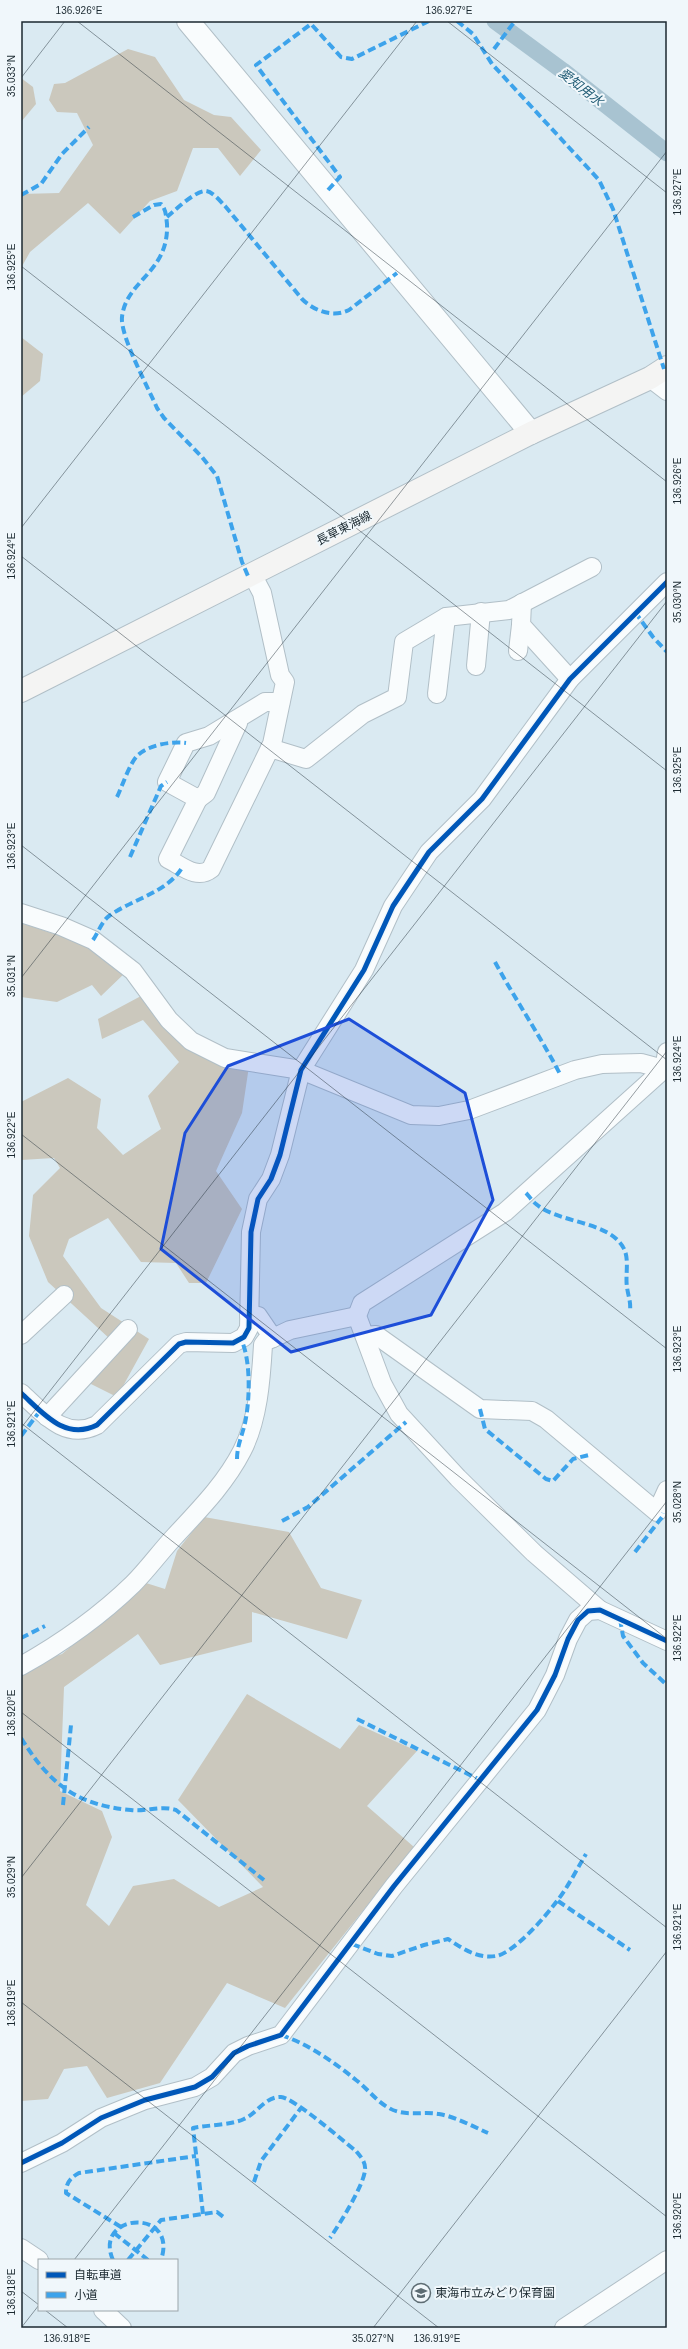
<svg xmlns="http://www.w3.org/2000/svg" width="688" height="2349" font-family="Arial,'Noto Sans JP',sans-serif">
	<rect width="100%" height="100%" fill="#daeaf2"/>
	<!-- forest -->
	<g fill="#cbc8bd">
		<path d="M128,49L155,57L184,100L214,115L231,117L261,150L240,176L218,148H193L177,191L150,201L120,234L88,203L30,252L21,268V194L59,193L93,145L77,113L57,112L49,100L54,84L65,83Z"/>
		<path d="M21,78L33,87L36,104L21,122Z"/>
		<path d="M21,337L43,354L40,381L21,397Z"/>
		<path d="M21,923L88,945L126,972L101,996L92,985L57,1002L21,997Z"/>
		<path d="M141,996L182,1043L249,1066L242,1113L216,1171L242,1209L206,1283H189L176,1263L141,1262L108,1218L69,1239L63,1256L101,1308L149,1339L117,1397L75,1376L110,1339L48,1282L29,1236L33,1195L60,1168L54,1158L21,1160V1102L68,1078L101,1099L97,1128L123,1155L161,1129L148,1096L179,1062L143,1020L102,1039L98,1019Z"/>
		<path d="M204,1517L289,1532L321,1588L362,1600L347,1639L252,1612V1642L160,1665L138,1634L64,1687L60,1791L102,1811L112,1837L86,1905L109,1926L133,1886L174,1879L219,1907L263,1887L178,1800L247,1694L340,1749L359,1725L417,1751L367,1806L414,1847L285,2008L227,1983L160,2083L107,2098L87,2066L64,2069L48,2099L21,2101V1668L62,1654L146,1583L165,1589L177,1551Z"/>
	</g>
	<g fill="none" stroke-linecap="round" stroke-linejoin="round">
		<!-- canal -->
		<path stroke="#a8c3d1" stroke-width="17" d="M495,21L563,71L667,153"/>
		<defs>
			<g id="minor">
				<path d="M650,378L667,391"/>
				<path d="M252,574L262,593L280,675L285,682L272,744L211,869C197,880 182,866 168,859L198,799L167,782L186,743L209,736L265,702H281"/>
				<path d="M522,603L521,625L570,679"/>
				<path d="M518,651L521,625"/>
				<path d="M476,666L481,612"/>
				<path d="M437,694L446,617"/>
				<path d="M270,748L306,759L363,714L397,697L404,642L446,617L509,610L592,567"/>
				<path d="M198,799L206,793L238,723L236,720"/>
				<path d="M21,913L61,926L93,940L133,971L169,1020L191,1041L225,1058L301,1070L411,1115L439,1116L469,1110L575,1070L602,1064L641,1063L667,1070"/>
				<path d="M249,1315L258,1316L273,1338L290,1330L357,1316"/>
				<path d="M21,1335L64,1295"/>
				<path d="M365,1336L376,1335L480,1409L532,1411L546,1419L657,1512L667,1490"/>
				<path d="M21,1393C43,1413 65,1441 97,1425L179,1344L186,1342L233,1343L244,1337L249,1328L251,1232L258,1199L271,1179L280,1155L301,1070L364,970L393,906L429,852L482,799L570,679L667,582"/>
				<path d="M47,1417L128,1329"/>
				<path d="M600,1610L534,1553L458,1478L399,1414L382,1383L357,1316L362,1303L505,1212L664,1069L667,1052"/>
				<path d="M21,1666C62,1643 99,1617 133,1584C148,1569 160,1552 175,1536C199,1510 225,1484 242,1451C258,1420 261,1380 263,1345L266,1341L273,1338"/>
				<path d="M21,2163L62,2143L101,2118L145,2100L195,2087L212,2077L234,2053L248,2046L281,2035L394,1886L537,1710L555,1675L568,1639L578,1620L588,1611L600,1610L667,1641"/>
				<path d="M21,2248L39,2260"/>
				<path d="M103,2310L122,2328"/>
				<path d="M564,2328L667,2260"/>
			</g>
			<path id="tertiary" d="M188,21L531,433"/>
			<path id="secondary" d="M21,691L531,433L650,378L667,367"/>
		</defs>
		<!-- minor casing -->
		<use href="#minor" stroke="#b1bfc7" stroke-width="20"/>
		<!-- tertiary casing -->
		<use href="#tertiary" stroke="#b1bfc7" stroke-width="24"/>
		<!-- secondary casing -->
		<use href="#secondary" stroke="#b1bfc7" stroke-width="24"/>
		<!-- minor -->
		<use href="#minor" stroke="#f9fcfd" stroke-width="18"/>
		<!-- tertiary -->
		<use href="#tertiary" stroke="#f9fcfd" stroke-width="22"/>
		<!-- secondary -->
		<use href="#secondary" stroke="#f4f4f3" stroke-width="22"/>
		<!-- quiet -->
		<g stroke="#3da3eb" stroke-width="4" stroke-dasharray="8 4" stroke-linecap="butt">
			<path d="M457,21L473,34L492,64L599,180L613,209L664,369"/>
			<path d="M494,49L515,21"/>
			<path d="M328,190L340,177L256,65L311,24L341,57L352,59L429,21"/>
			<path d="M21,195L41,184L62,154L89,127"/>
			<path d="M133,217L154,205L161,204C166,209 166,216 167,224C169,273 126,280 122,317C120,336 148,387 157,408L164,418L202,457L217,476L242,562L248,576"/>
			<path d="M167,217C174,211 196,190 206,191C213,192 220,201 225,206L302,299C314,311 333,318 349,310L397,273"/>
			<path d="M635,612L653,637L667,652"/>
			<path d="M117,797C122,787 130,762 138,755C149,745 171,741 186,743"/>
			<path d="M130,857L161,786L167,782"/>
			<path d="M93,940C98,933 102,921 109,916C132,899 168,893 183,866"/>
			<path d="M495,962C516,1001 541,1037 561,1076"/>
			<path d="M526,1193C529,1196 532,1201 536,1204C558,1223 608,1221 623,1247C630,1258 625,1275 627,1287C628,1296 631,1301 630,1311"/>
			<path d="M480,1409L485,1429L546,1479L553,1481L573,1459L589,1455"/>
			<path d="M21,1436L40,1411"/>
			<path d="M237,1459C237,1446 242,1436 245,1423C250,1400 251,1360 241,1339"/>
			<path d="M282,1521L308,1507L406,1422"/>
			<path d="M635,1552L662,1517L663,1513"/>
			<path d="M620,1619L623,1636L643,1663L667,1685"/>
			<path d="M21,1638L45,1626"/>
			<path d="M357,1719L480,1780"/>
			<path d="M21,1738C50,1784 76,1805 131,1810C146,1812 161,1805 176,1810L264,1880"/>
			<path d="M63,1805L71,1725"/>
			<path d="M558,1901L630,1950"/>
			<path d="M352,1944L378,1954L392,1956L424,1945L448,1939C463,1949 478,1959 496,1956C514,1953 546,1916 557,1901C568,1887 577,1869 586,1854"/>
			<path d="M281,2035C308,2044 334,2062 356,2080C368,2089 376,2101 389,2108C404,2117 422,2111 439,2114C456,2117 472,2126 488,2133"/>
			<path d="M254,2182L261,2161L301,2108"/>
			<path d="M203,2214L193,2128C207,2125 232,2125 244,2119C256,2114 266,2096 281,2097C294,2098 342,2140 356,2151C360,2156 366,2162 365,2170C364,2185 339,2225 330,2238"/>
			<path d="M121,2227L66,2193C66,2183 70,2178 79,2173L196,2156"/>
			<path d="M114,2233L148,2260"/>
			<path d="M113,2260C92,2213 179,2207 161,2260"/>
			<path d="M128,2260L161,2220L217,2212L226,2219"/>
		</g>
		<defs>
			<g id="cycleway">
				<path d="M21,1393C43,1413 65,1441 97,1425L179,1344L186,1342L233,1343L244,1337L249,1328L251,1232L258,1199L271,1179L280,1155L301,1070L364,970L393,906L429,852L482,799L570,679L667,582"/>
				<path d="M21,2163L62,2143L101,2118L145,2100L195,2087L212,2077L234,2053L248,2046L281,2035L394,1886L537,1710L555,1675L568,1639L578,1620L588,1611L600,1610L667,1641"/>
			</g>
		</defs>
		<!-- cycleway casing -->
		<use href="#cycleway" stroke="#f0f7fb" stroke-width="8"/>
		<!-- cycleway -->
		<use href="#cycleway" stroke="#0057b8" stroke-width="5"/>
	</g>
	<!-- marked area -->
	<path fill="#1d4ed8" fill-opacity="0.2" stroke="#1d4ed8" stroke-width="3" stroke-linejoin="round" d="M349,1019L465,1093L493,1200L431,1315L291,1352L161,1249L185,1133L228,1066Z"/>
	<!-- ticks -->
	<path fill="none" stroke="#1b2930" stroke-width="1" stroke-opacity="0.45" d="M77,21L667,482M447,21L667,193M21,78L65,21M21,266L667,771M21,528L417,21M21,556L667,1060M21,845L667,1349M21,978L667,151M21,1134L667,1639M21,1423L667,1928M21,1428L667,601M21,1712L667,2217M21,1878L667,1051M21,2002L439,2328M74,2260L667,1501M21,2291L39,2305M45,2310L68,2328M21,2328L39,2305M373,2328L667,1951"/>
	<!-- icons -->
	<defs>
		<symbol id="school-ring" viewBox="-11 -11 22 22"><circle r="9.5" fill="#f0f7fb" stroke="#5e6d74" stroke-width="1.5"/><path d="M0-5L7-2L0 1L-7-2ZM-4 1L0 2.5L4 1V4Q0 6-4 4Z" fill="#5e6d74"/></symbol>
	</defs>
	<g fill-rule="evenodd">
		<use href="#school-ring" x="410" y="2282" width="22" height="22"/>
	</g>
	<g text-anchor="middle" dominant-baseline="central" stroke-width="4" stroke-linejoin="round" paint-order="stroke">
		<!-- street labels -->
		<g font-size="12" fill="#1b2930" stroke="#f0f7fb">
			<text transform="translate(344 528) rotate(-27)">長草東海線</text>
		</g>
		<!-- poi labels -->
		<g font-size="12" fill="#1b2930" stroke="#f0f7fb" text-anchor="start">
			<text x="435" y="2293">東海市立みどり保育園</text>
		</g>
		<!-- water labels -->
		<g font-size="13" font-style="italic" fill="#215c75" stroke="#f0f7fb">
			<text transform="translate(581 87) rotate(38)">愛知用水</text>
		</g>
	</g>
	<!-- border -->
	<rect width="688" height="2349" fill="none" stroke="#f0f7fb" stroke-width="44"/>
	<!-- legend -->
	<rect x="38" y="2259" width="140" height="52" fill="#f0f7fb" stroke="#9ba5aa"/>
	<rect x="46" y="2272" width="20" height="6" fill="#0057b8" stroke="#9ba5aa"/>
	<text x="74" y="2279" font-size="12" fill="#1b2930">自転車道</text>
	<rect x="46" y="2292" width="20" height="6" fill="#3da3eb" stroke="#9ba5aa"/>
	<text x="74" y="2299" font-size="12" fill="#1b2930">小道</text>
	<rect x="22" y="22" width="644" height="2305" fill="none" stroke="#1b2930" stroke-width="1.5"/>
	<g font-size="10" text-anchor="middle" fill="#1b2930">
		<text x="79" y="14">136.926°E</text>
		<text x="449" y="14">136.927°E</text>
		<text transform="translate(11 76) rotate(-90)" y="4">35.033°N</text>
		<text transform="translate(677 192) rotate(-90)" y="4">136.927°E</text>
		<text transform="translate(11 267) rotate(-90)" y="4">136.925°E</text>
		<text transform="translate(677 481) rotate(-90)" y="4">136.926°E</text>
		<text transform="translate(11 556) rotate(-90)" y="4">136.924°E</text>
		<text transform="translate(677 602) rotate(-90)" y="4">35.030°N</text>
		<text transform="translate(677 770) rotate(-90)" y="4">136.925°E</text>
		<text transform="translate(11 846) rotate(-90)" y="4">136.923°E</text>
		<text transform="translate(11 976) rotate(-90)" y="4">35.031°N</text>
		<text transform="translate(677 1059) rotate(-90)" y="4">136.924°E</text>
		<text transform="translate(11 1135) rotate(-90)" y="4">136.922°E</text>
		<text transform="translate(677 1349) rotate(-90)" y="4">136.923°E</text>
		<text transform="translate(11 1424) rotate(-90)" y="4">136.921°E</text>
		<text transform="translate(677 1502) rotate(-90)" y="4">35.028°N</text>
		<text transform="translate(677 1638) rotate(-90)" y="4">136.922°E</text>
		<text transform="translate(11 1713) rotate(-90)" y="4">136.920°E</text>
		<text transform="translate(11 1877) rotate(-90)" y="4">35.029°N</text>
		<text transform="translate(677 1927) rotate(-90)" y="4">136.921°E</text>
		<text transform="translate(11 2003) rotate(-90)" y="4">136.919°E</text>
		<text transform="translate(677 2216) rotate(-90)" y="4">136.920°E</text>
		<text transform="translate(11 2292) rotate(-90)" y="4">136.918°E</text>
		<text x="67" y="2342">136.918°E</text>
		<text x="373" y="2342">35.027°N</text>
		<text x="437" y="2342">136.919°E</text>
	</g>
</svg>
